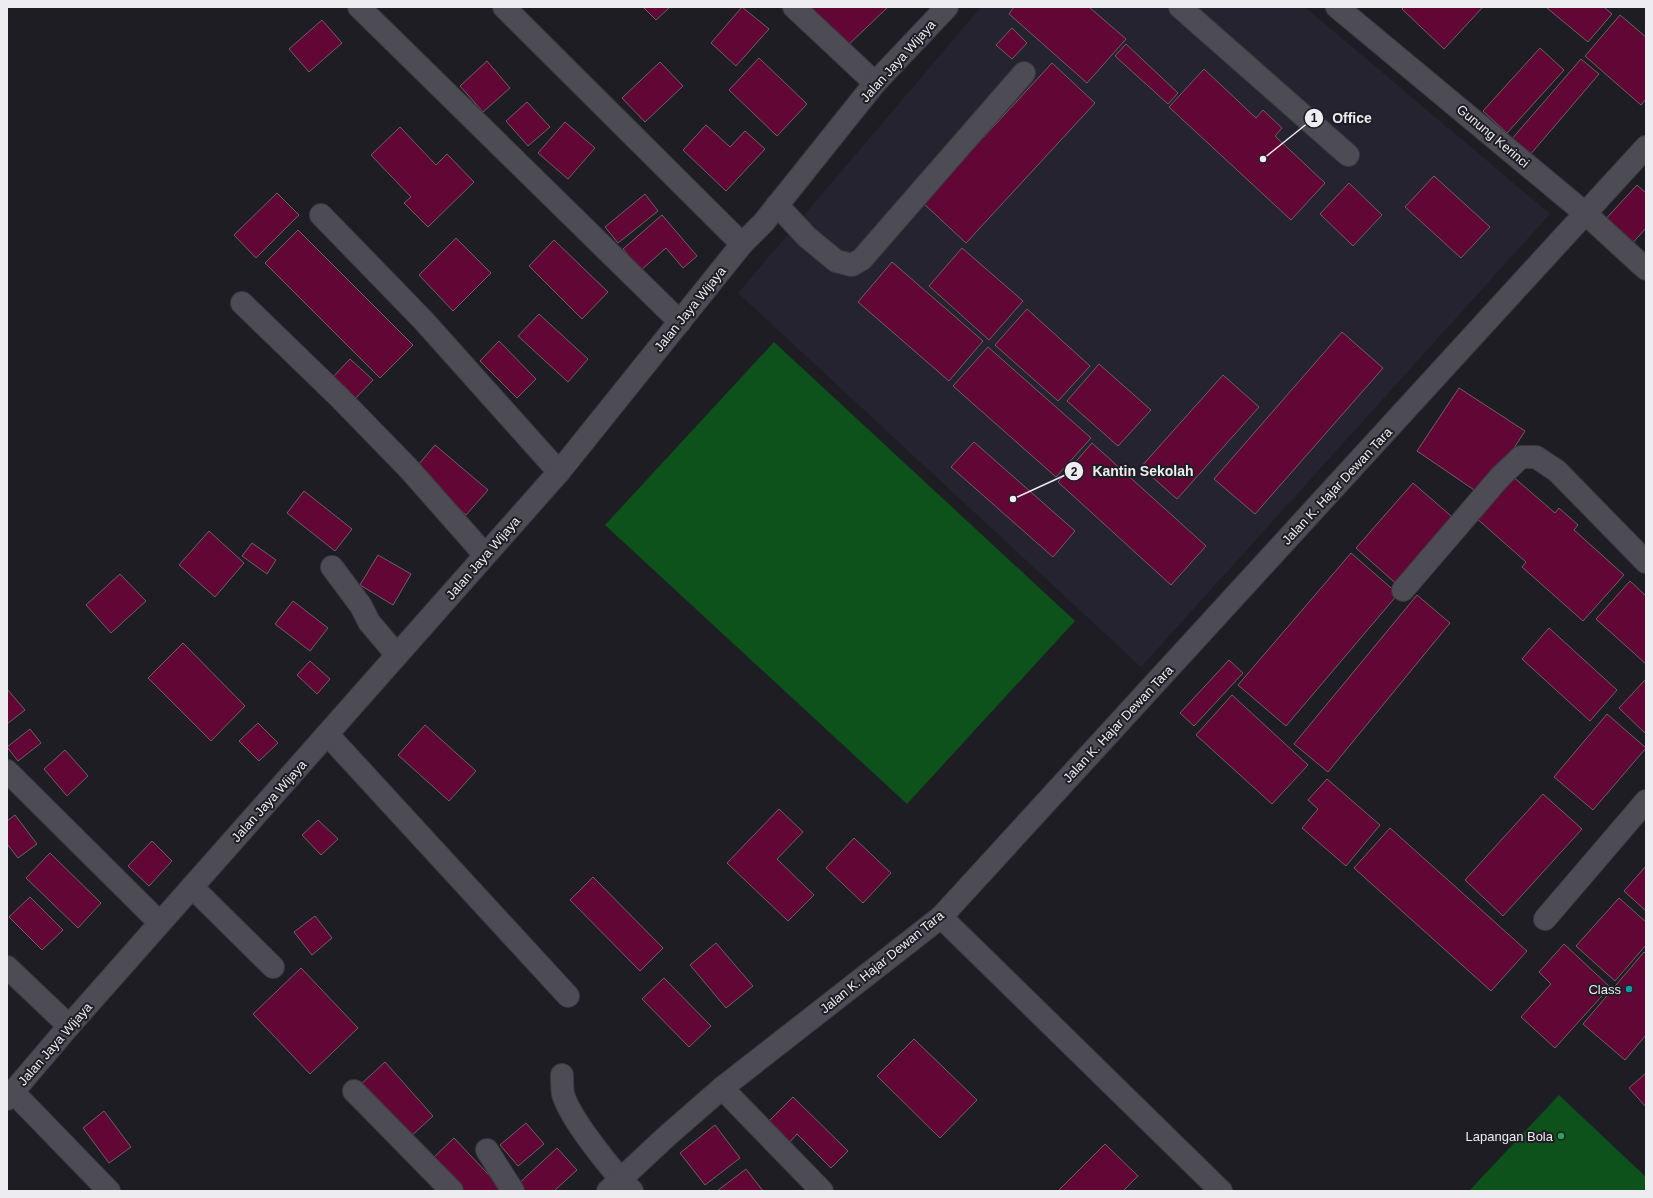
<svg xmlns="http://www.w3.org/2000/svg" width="1653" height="1198" font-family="Helvetica,sans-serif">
	<rect width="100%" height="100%" fill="#1e1d24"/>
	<!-- built -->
	<path fill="#262330" d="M981,7H1305L1550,214L1141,667L738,293Z"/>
	<!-- green -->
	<g fill="#0d511b">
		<path d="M774,342L1075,621L907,804L605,525Z"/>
		<path d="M1559,1095L1646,1177V1191H1469Z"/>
	</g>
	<!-- building -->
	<g fill="#620735" stroke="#6b6164">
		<path d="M643,7H670L656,20Z"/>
		<path d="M742,7L769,29L736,66L711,43Z"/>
		<path d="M808,7H888L846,47Z"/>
		<path d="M1014,7H1089L1126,39L1087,83L1009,14Z"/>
		<path d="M1404,7H1483L1444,49L1402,9Z"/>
		<path d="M1548,7H1604L1612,14L1588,42L1547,8Z"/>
		<path d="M1620,15L1646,37V99L1641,105L1585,56Z"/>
		<path d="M322,20L342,43L309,72L289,49Z"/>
		<path d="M1012,28L1027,43L1012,59L996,45Z"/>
		<path d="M1126,44L1178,93L1168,104L1115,56Z"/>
		<path d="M1540,48L1564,70L1507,133L1483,111Z"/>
		<path d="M759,58L807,104L777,136L729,90Z"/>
		<path d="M1581,59L1599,74L1529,156L1511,140Z"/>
		<path d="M487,61L510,88L483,112L460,86Z"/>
		<path d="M660,62L683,86L645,122L622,98Z"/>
		<path d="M1052,63L1095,103L966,243L923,203Z"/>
		<path d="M1204,69L1256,118L1263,110L1282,128L1275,136L1325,183L1291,220L1169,107Z"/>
		<path d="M527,102L550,127L528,146L506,121Z"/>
		<path d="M565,122L595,148L568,179L538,153Z"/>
		<path d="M706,125L730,147L745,131L765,149L726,191L683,150Z"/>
		<path d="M400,127L436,165L447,154L474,182L428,227L404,203L411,197L371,155Z"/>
		<path d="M1434,176L1490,227L1461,258L1405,207Z"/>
		<path d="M1349,183L1382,215L1353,246L1320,214Z"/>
		<path d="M1637,185L1646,193V228L1629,247L1602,223Z"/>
		<path d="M277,193L299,215L256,258L234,235Z"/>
		<path d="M645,194L658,211L618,243L605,227Z"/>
		<path d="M662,215L697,256L683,268L666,248L641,270L623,249Z"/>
		<path d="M298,230L413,345L380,378L265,263Z"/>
		<path d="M456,238L491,273L453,311L419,275Z"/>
		<path d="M554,240L608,292L582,319L529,266Z"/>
		<path d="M962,248L1023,301L989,340L929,286Z"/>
		<path d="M892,262L983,341L949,381L858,302Z"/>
		<path d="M1027,309L1090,366L1058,401L995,345Z"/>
		<path d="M539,314L588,359L568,382L518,336Z"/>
		<path d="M1342,332L1383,368L1255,514L1214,479Z"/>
		<path d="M499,341L536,379L517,398L480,361Z"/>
		<path d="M988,347L1091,438L1056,477L953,386Z"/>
		<path d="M350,359L373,380L354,400L331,379Z"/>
		<path d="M1099,364L1151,410L1118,446L1067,401Z"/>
		<path d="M1223,375L1259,407L1177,499L1141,467Z"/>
		<path d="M1459,388L1525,431L1483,496L1417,451Z"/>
		<path d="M974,442L1075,531L1053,557L951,467Z"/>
		<path d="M1092,443L1206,546L1171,585L1058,482Z"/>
		<path d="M435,445L488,490L466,515L414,470Z"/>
		<path d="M1511,475L1555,513L1559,508L1578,525L1574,530L1624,575L1583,621L1522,567L1526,562L1474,516Z"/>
		<path d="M1413,483L1458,522L1401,588L1356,548Z"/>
		<path d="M304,491L352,529L335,551L287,513Z"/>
		<path d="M209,531L244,563L215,597L179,565Z"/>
		<path d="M252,543L276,560L267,574L242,556Z"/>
		<path d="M1351,553L1398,594L1286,726L1238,685Z"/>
		<path d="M378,555L411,574L393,605L360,585Z"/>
		<path d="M120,574L146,601L111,633L86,605Z"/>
		<path d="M1630,581L1646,596V664L1596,619Z"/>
		<path d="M1417,595L1450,623L1328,772L1294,744Z"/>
		<path d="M293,601L328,628L310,651L275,624Z"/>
		<path d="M1549,628L1617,690L1590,721L1522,659Z"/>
		<path d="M183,643L245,706L211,741L148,678Z"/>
		<path d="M1229,660L1243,673L1194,726L1180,713Z"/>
		<path d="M310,661L330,679L317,694L297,675Z"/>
		<path d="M1646,679V734L1619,708Z"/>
		<path d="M7,689L25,710L7,724Z"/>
		<path d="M1232,695L1308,765L1272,804L1196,735Z"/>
		<path d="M1607,714L1646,748L1593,810L1554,777Z"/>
		<path d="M258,723L278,743L259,761L239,741Z"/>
		<path d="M425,725L476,771L449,801L398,755Z"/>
		<path d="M30,729L41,743L18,761L7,747Z"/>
		<path d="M65,750L88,776L67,796L44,769Z"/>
		<path d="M1327,779L1380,825L1346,866L1302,828L1318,809L1308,800Z"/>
		<path d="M1543,794L1582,829L1503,916L1465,880Z"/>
		<path d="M779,809L803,832L777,859L814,895L788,921L727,863Z"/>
		<path d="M15,815L37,844L18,858L7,844V821Z"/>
		<path d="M318,820L338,839L321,855L302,835Z"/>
		<path d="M1390,828L1527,951L1491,991L1354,868Z"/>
		<path d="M854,838L891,873L863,903L826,868Z"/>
		<path d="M152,841L172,861L149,886L128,866Z"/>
		<path d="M50,853L101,903L78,928L26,878Z"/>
		<path d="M1646,866V911L1624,891Z"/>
		<path d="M593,877L663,948L640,971L570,900Z"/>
		<path d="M30,897L63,930L42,950L9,917Z"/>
		<path d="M1619,898L1646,922V945L1615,981L1576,946Z"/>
		<path d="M315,916L332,938L312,955L294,932Z"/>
		<path d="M716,943L753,986L726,1008L690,965Z"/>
		<path d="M1564,944L1610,987L1555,1048L1521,1017L1551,984L1539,972Z"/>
		<path d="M1644,952L1646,954V1035L1625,1060L1583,1024Z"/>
		<path d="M301,968L358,1028L310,1074L253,1014Z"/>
		<path d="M664,978L711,1026L689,1047L642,999Z"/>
		<path d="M914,1039L977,1100L940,1138L877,1076Z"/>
		<path d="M385,1062L433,1116L408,1139L360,1085Z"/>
		<path d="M1646,1073V1107L1629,1088Z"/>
		<path d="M793,1097L848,1151L831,1168L797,1134L788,1144L767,1123Z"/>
		<path d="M104,1111L131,1147L109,1163L83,1128Z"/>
		<path d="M526,1123L544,1144L518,1166L500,1145Z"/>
		<path d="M715,1125L740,1158L705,1185L680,1153Z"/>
		<path d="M454,1138L504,1191H460L431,1160Z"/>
		<path d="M1105,1144L1138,1176L1123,1191H1058Z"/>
		<path d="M557,1148L577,1170L554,1191H516L514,1188Z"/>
		<path d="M746,1169L763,1191H717Z"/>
	</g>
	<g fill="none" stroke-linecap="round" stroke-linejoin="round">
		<defs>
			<g id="minor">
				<path d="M359,7L680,322"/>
				<path d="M504,7L742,244"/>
				<path d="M794,7L875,83"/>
				<path d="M1180,7L1348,155"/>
				<path d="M1337,7L1586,214L1646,269"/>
				<path d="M777,205L807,237L836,261L852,265L862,259L1024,73"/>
				<path d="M321,215L423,320L559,472"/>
				<path d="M242,303L339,397L410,470L485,555"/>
				<path d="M332,567L361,606L369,622L397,655"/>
				<path d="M1403,590L1500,477L1521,457H1536L1557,471L1646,562"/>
				<path d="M328,735L568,996"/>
				<path d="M7,771L160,923"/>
				<path d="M192,887L273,967"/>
				<path d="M941,917L1221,1191"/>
				<path d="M1545,919L1646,801"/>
				<path d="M7,967L69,1026"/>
				<path d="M562,1075C562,1081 562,1088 563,1094C570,1119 613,1172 632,1191"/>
				<path d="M722,1088L822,1191"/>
				<path d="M354,1091L452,1191"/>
				<path d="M13,1092L109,1191"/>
				<path d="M7,1099L69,1026L559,472L742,244L764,222L875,83L947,7"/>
				<path d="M487,1150L513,1191"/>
				<path d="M608,1191L667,1136L722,1088L941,917L1646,147"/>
			</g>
		</defs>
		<!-- minor casing -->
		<use href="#minor" stroke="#3a393f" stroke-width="24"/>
		<!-- minor -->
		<use href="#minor" stroke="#4d4b53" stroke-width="22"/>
	</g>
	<!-- markers -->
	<circle fill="#0f9aa8" stroke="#1e1d24" stroke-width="1.5" cx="1629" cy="989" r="4"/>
	<circle fill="#2e9e5b" stroke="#1e1d24" stroke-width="1.5" cx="1561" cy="1136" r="4"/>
	<g text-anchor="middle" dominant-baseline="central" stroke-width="4" stroke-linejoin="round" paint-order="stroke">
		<!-- street labels -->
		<g font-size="13" fill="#edecf1" stroke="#1e1d24">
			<text transform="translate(898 61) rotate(-48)">Jalan Jaya Wijaya</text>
			<text transform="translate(1493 136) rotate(40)">Gunung Kerinci</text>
			<text transform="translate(690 309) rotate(-51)">Jalan Jaya Wijaya</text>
			<text transform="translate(1337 486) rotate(-47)">Jalan K. Hajar Dewan Tara</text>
			<text transform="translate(483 558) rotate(-49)">Jalan Jaya Wijaya</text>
			<text transform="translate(1118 724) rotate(-47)">Jalan K. Hajar Dewan Tara</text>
			<text transform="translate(269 801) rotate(-48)">Jalan Jaya Wijaya</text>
			<text transform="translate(882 962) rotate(-39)">Jalan K. Hajar Dewan Tara</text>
			<text transform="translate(55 1044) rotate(-49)">Jalan Jaya Wijaya</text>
		</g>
		<!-- poi labels -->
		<g font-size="13" fill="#edecf1" stroke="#1e1d24" text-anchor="end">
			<text x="1621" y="989">Class</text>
			<text x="1553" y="1136">Lapangan Bola</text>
		</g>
	</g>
	<!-- callouts -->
	<path fill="none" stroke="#edecf1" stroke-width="1.5" d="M1263 159L1314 118M1013 499L1074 471"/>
	<g fill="#edecf1" stroke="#1e1d24" stroke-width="1.5">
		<circle cx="1263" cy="159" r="4"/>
		<circle cx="1013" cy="499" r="4"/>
		<circle cx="1314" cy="118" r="10"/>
		<circle cx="1074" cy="471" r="10"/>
	</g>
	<g font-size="12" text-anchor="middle" font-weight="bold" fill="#111">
		<text x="1314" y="122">1</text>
		<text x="1074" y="476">2</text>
	</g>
	<g font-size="14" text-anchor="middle" font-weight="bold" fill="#edecf1" stroke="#1e1d24" stroke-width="4" stroke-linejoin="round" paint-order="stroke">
		<text x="1352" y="123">Office</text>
		<text x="1143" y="476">Kantin Sekolah</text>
	</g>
	<!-- border -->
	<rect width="1653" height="1198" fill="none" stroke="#edecf1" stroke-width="16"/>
</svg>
